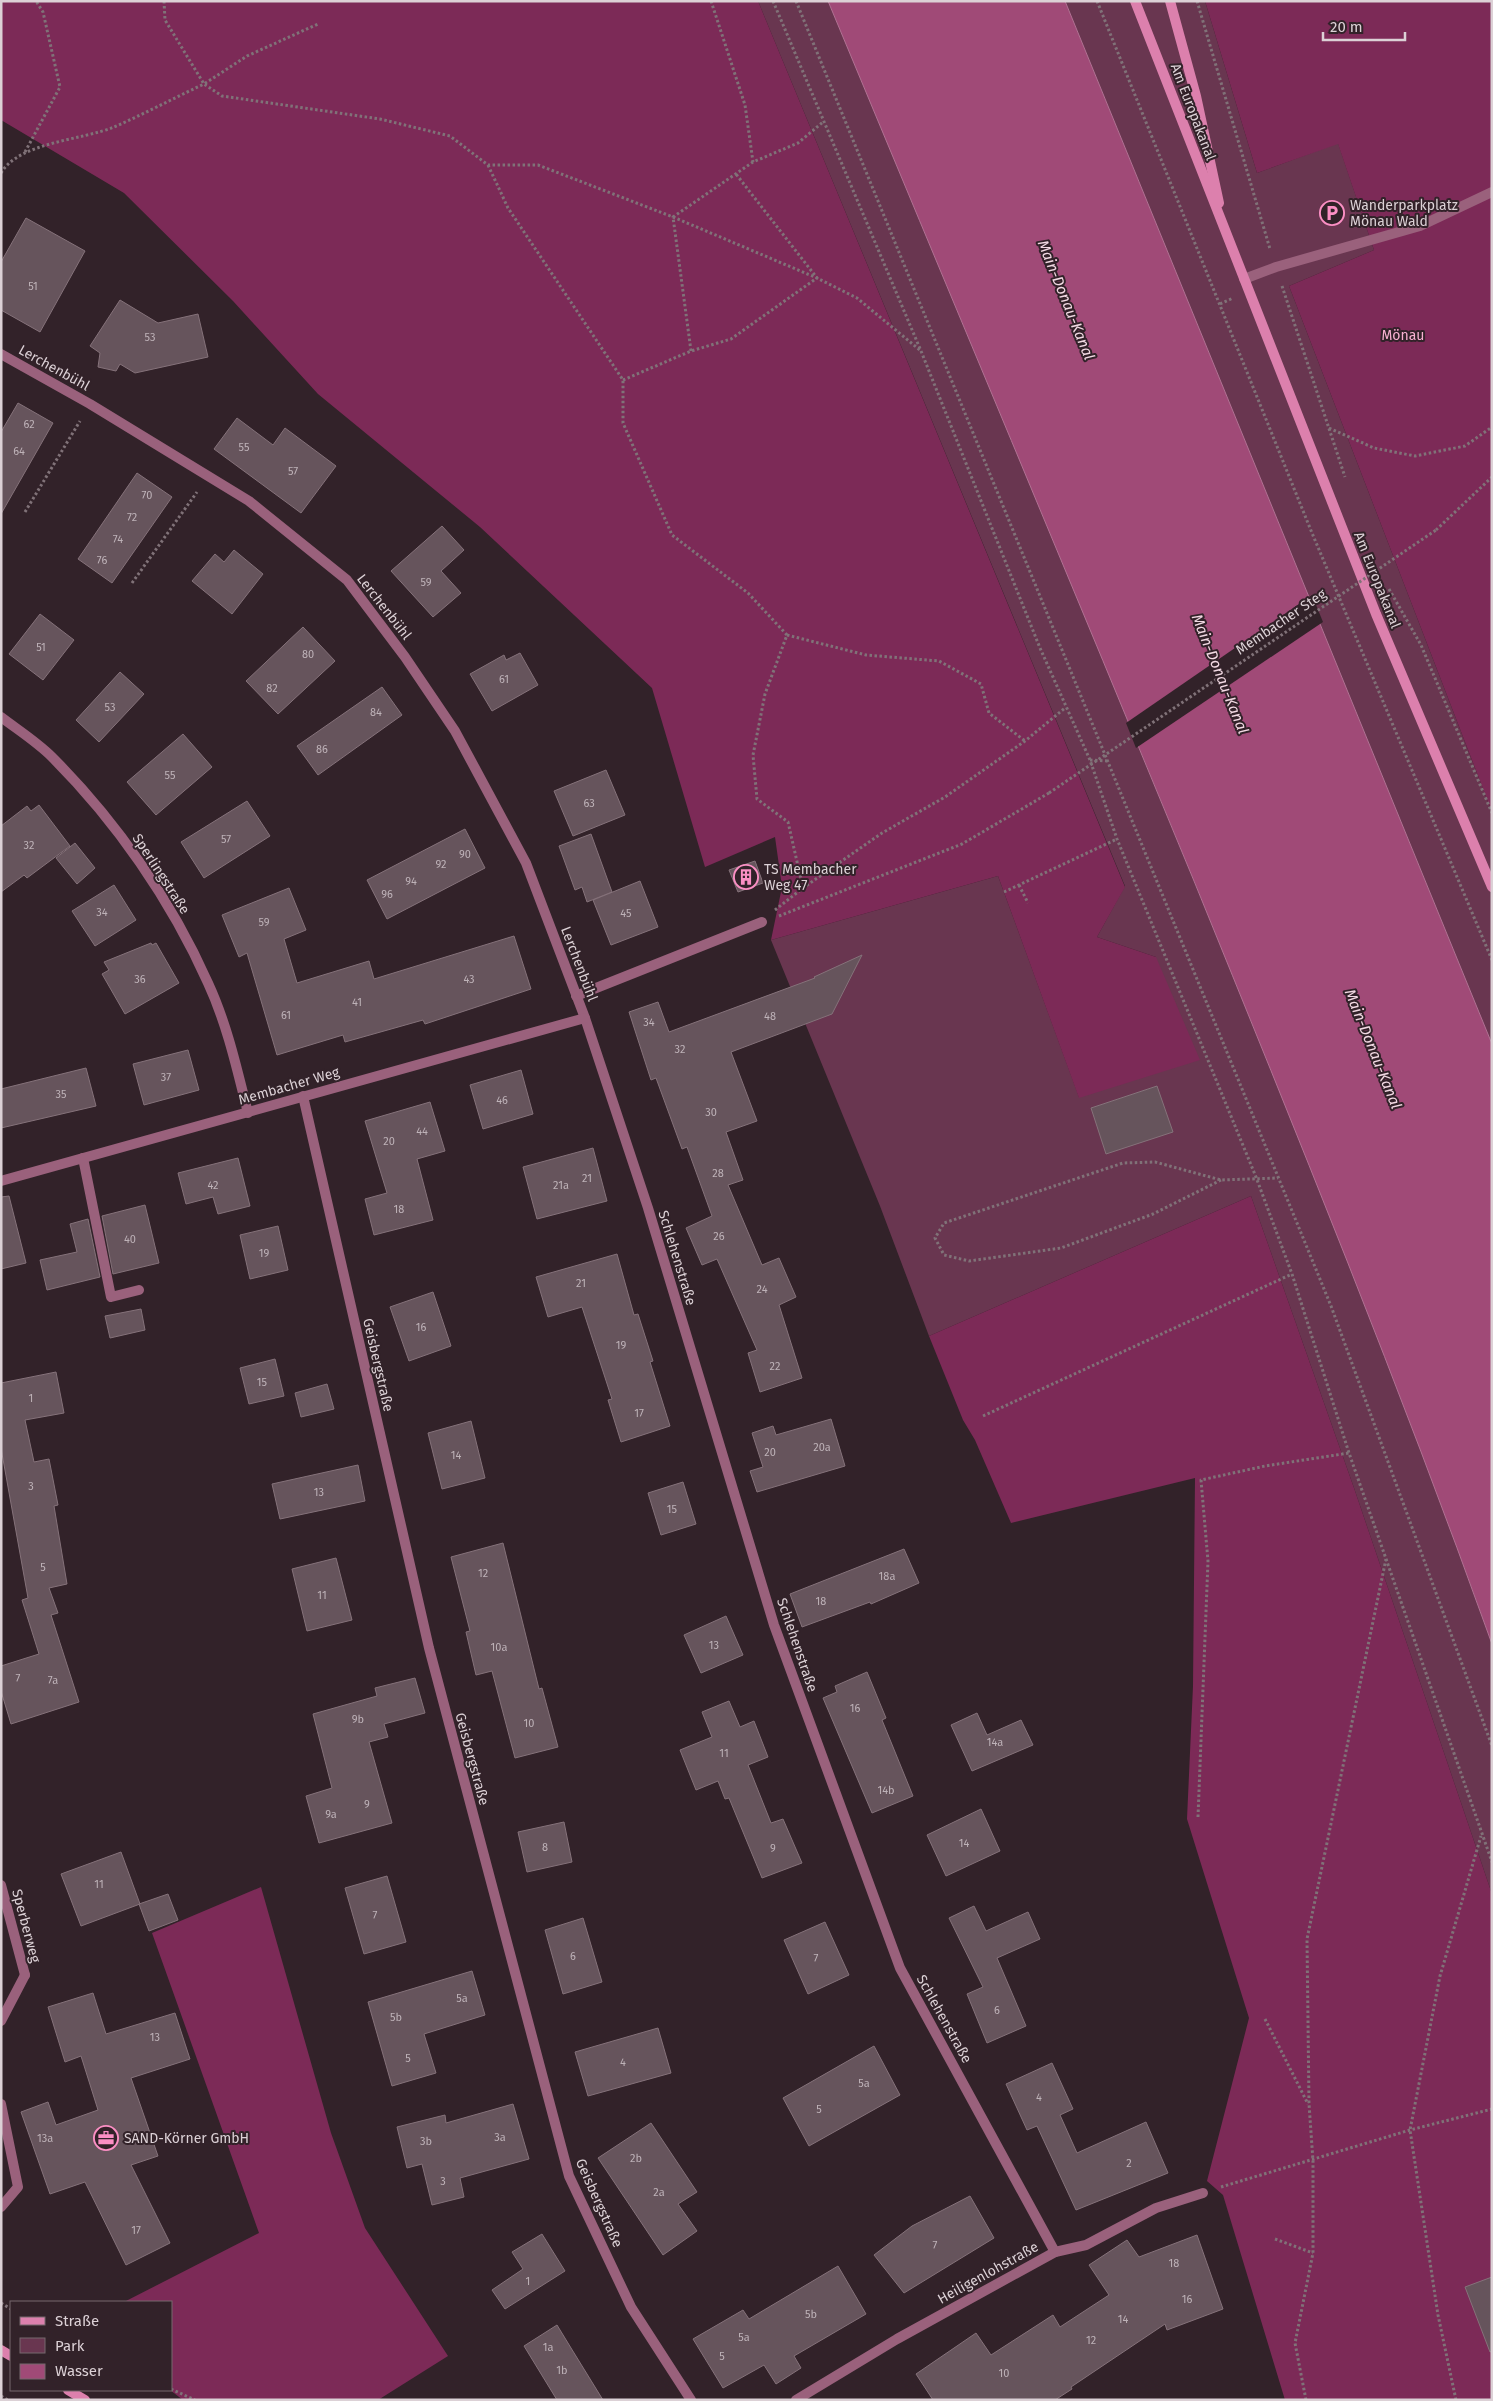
<svg xmlns="http://www.w3.org/2000/svg" width="1493" height="2401" font-family="'Fira Sans',sans-serif">
	<rect width="100%" height="100%" fill="#322229"/>
	<!-- green -->
	<g fill="#693650">
		<path d="M758,1H828L1095,640L1323,1196L1428,1466L1492,1644V1894L1354,1488L1251,1196L929,1336L880,1206L771,940L998,876L1079,1097L1156,957L1097,937L1125,886Z"/>
		<path d="M1065,1H1205L1257,173L1338,143L1374,250L1289,286L1492,812V1044Z"/>
	</g>
	<!-- forest -->
	<g fill="#7c2a57">
		<path d="M1,1H758L1125,887L1097,937L1156,957L1200,1060L1079,1098L998,876L771,940L782,887L775,837L705,867L652,688L480,527L318,394L233,301L124,193L1,120Z"/>
		<path d="M1205,1H1492V812L1289,286L1374,250L1338,144L1257,173Z"/>
		<path d="M1251,1196L1354,1488L1492,1894V2400H1285L1223,2195L1207,2181L1249,2018L1187,1819L1193,1686L1195,1478L1011,1523L975,1440L963,1420L929,1336Z"/>
		<path d="M261,1887L331,2133L365,2228L448,2356L378,2400H183L170,2390L171,2302H124L259,2233L152,1933Z"/>
	</g>
	<!-- water -->
	<path fill="#a04a77" stroke="#b27294" d="M828,1H1065L1492,1044V1644C1400,1387 1297,1134 1194,881C1073,587 950,294 828,1Z"/>
	<!-- pier -->
	<path fill="#322229" d="M1312,595L1323,622L1136,748L1126,723Z"/>
	<!-- building -->
	<g fill="#66545c" stroke="#85727a">
		<path d="M26,218L85,251L40,332L1,310V262Z"/>
		<path d="M120,300L158,323L198,314L208,357L135,373L120,364L116,371L98,367L100,353L90,346Z"/>
		<path d="M18,403L53,423L1,514V432Z"/>
		<path d="M237,418L273,445L285,428L336,466L301,513L214,449Z"/>
		<path d="M137,473L172,497L112,583L78,559Z"/>
		<path d="M442,526L464,550L441,571L461,593L433,617L391,571Z"/>
		<path d="M234,550L263,574L232,614L192,581L215,554L224,562Z"/>
		<path d="M40,614L74,640L43,680L9,654Z"/>
		<path d="M303,627L335,661L278,714L246,681Z"/>
		<path d="M520,653L538,685L492,711L470,674L504,655L506,660Z"/>
		<path d="M120,672L144,694L99,742L76,720Z"/>
		<path d="M382,687L402,715L318,775L297,746Z"/>
		<path d="M183,734L212,767L156,815L127,782Z"/>
		<path d="M606,770L625,815L573,836L554,791Z"/>
		<path d="M247,801L270,836L204,878L181,842Z"/>
		<path d="M39,805L70,846L27,878L24,875L1,892V826L27,806L31,811Z"/>
		<path d="M465,829L485,868L387,919L367,880Z"/>
		<path d="M591,834L612,892L587,902L582,887L575,890L559,846Z"/>
		<path d="M75,843L95,868L77,884L56,858Z"/>
		<path d="M755,861L763,883L738,892L729,870Z"/>
		<path d="M640,881L658,927L611,945L593,900Z"/>
		<path d="M114,885L136,920L95,946L72,911Z"/>
		<path d="M289,888L306,930L284,939L297,983L369,961L374,979L514,936L531,989L425,1024L423,1020L345,1042L343,1035L277,1055L247,953L239,957L222,915Z"/>
		<path d="M151,943L152,945L156,943L179,983L125,1014L102,974L109,970L104,962Z"/>
		<path d="M862,955L832,1014L731,1052L757,1121L726,1132L743,1180L728,1185L762,1265L779,1258L796,1297L779,1305L802,1378L760,1392L748,1353L757,1350L717,1259L702,1265L686,1228L712,1216L687,1147L682,1149L656,1078L651,1080L629,1012L658,1002L669,1032L815,978L814,977Z"/>
		<path d="M188,1050L199,1090L144,1105L133,1064Z"/>
		<path d="M86,1068L96,1106L1,1128V1089Z"/>
		<path d="M521,1070L533,1114L483,1129L470,1085Z"/>
		<path d="M1157,1086L1173,1132L1106,1154L1091,1108Z"/>
		<path d="M430,1102L445,1151L417,1159L433,1220L374,1235L365,1199L387,1193L365,1121Z"/>
		<path d="M593,1148L607,1201L537,1219L523,1167Z"/>
		<path d="M238,1158L250,1206L218,1214L213,1197L186,1204L178,1173Z"/>
		<path d="M9,1196L26,1263L1,1269V1197Z"/>
		<path d="M145,1205L159,1263L113,1274L102,1216Z"/>
		<path d="M88,1219L100,1277L47,1290L40,1260L77,1252L70,1224Z"/>
		<path d="M278,1226L288,1270L250,1279L240,1235Z"/>
		<path d="M617,1254L634,1315L638,1314L653,1361L650,1362L670,1426L621,1442L608,1400L612,1399L582,1307L548,1317L536,1277Z"/>
		<path d="M433,1292L451,1346L409,1361L390,1307Z"/>
		<path d="M141,1309L145,1330L110,1338L105,1316Z"/>
		<path d="M275,1359L284,1396L249,1404L240,1368Z"/>
		<path d="M56,1372L64,1413L25,1420L34,1462L49,1459L58,1505L54,1506L67,1584L49,1588L58,1613L51,1615L79,1702L11,1724L1,1691V1666L39,1654L22,1600L28,1598L1,1448V1383Z"/>
		<path d="M327,1384L334,1409L301,1417L295,1393Z"/>
		<path d="M831,1419L845,1466L757,1492L750,1471L763,1467L752,1433L773,1426L776,1435Z"/>
		<path d="M471,1421L485,1478L442,1489L428,1433Z"/>
		<path d="M358,1465L365,1501L280,1519L272,1484Z"/>
		<path d="M683,1482L696,1524L661,1535L648,1493Z"/>
		<path d="M503,1543L539,1689L542,1688L558,1747L515,1758L492,1671L476,1675L466,1632L470,1631L451,1557Z"/>
		<path d="M904,1549L919,1583L871,1604L870,1602L802,1627L790,1594Z"/>
		<path d="M336,1558L352,1620L307,1631L292,1569Z"/>
		<path d="M726,1616L743,1655L701,1673L684,1635Z"/>
		<path d="M867,1672L886,1718L882,1720L913,1796L872,1813L823,1698L837,1692L835,1686Z"/>
		<path d="M415,1678L425,1713L384,1724L388,1737L369,1742L392,1823L319,1843L306,1796L332,1788L313,1714L377,1696L375,1688Z"/>
		<path d="M729,1701L740,1727L754,1721L768,1757L748,1765L771,1823L783,1819L802,1863L762,1878L729,1798L725,1799L718,1781L696,1790L680,1750L712,1737L702,1712Z"/>
		<path d="M977,1713L987,1735L1021,1720L1033,1745L972,1771L951,1725Z"/>
		<path d="M981,1809L1000,1851L946,1876L927,1835Z"/>
		<path d="M564,1822L572,1862L527,1872L518,1832Z"/>
		<path d="M121,1852L140,1904L81,1926L61,1874Z"/>
		<path d="M387,1876L406,1942L364,1954L345,1888Z"/>
		<path d="M168,1894L178,1920L149,1931L139,1904Z"/>
		<path d="M974,1906L986,1931L1028,1912L1040,1939L997,1958L1026,2026L987,2043L967,1994L983,1987L949,1918Z"/>
		<path d="M583,1918L602,1982L563,1994L545,1930Z"/>
		<path d="M825,1922L849,1975L808,1994L784,1940Z"/>
		<path d="M472,1971L485,2015L424,2034L436,2073L392,2086L368,2002Z"/>
		<path d="M93,1993L106,2034L175,2013L190,2059L131,2078L158,2156L131,2165L170,2243L126,2265L85,2182L50,2194L21,2112L48,2102L56,2125L98,2110L81,2056L65,2062L48,2007Z"/>
		<path d="M658,2028L671,2073L588,2096L575,2052Z"/>
		<path d="M874,2046L900,2095L809,2146L783,2098Z"/>
		<path d="M1052,2063L1073,2109L1060,2115L1077,2153L1146,2122L1168,2173L1076,2210L1037,2126L1027,2130L1006,2084Z"/>
		<path d="M513,2104L529,2159L460,2178L464,2197L432,2205L422,2164L407,2168L397,2127L445,2115L446,2123Z"/>
		<path d="M651,2123L697,2192L678,2204L697,2231L663,2255L598,2158Z"/>
		<path d="M970,2196L994,2238L904,2293L874,2255L912,2226Z"/>
		<path d="M542,2234L565,2271L505,2309L492,2290L523,2269L512,2252Z"/>
		<path d="M1197,2235L1223,2309L1167,2330L1165,2324L1071,2387L1072,2389L1055,2400H933L916,2374L976,2333L991,2355L1053,2315L1060,2327L1109,2295L1089,2265L1127,2240L1139,2257Z"/>
		<path d="M838,2266L866,2314L794,2356L801,2368L776,2384L764,2365L723,2388L693,2339L743,2310L749,2319Z"/>
		<path d="M1492,2277V2351L1490,2352L1465,2287Z"/>
		<path d="M557,2325L571,2348L603,2400H557L524,2346Z"/>
	</g>
	<g fill="none" stroke-linecap="round" stroke-linejoin="round">
		<!-- path -->
		<g stroke="#807278" stroke-width="3" stroke-dasharray="2.5 2.5" stroke-linecap="butt">
			<path d="M164,1L165,20L204,84L247,56L318,24"/>
			<path d="M711,1L745,105L753,162"/>
			<path d="M773,1L921,351L1040,648L1090,760L1117,839L1256,1177L1292,1274L1349,1453L1492,1862"/>
			<path d="M796,1L1331,1306L1492,1746"/>
			<path d="M1097,1L1312,533L1492,960"/>
			<path d="M1197,1L1270,249"/>
			<path d="M25,152L60,87L43,12L36,1"/>
			<path d="M488,165L508,208L623,380V423L672,535L748,593L787,635L765,694L753,755L757,799L788,822L803,888"/>
			<path d="M1,173C19,142 83,140 114,127C144,114 174,98 204,84L222,96L380,119L450,136L488,165H538L673,217L817,278L857,298L921,351"/>
			<path d="M1282,286L1345,477"/>
			<path d="M1220,304L1233,298"/>
			<path d="M691,351L673,217L753,162L798,143L823,122"/>
			<path d="M623,380L691,351L731,339L817,278L736,174"/>
			<path d="M1329,428L1374,448L1415,456L1465,446L1492,427"/>
			<path d="M25,512L80,421"/>
			<path d="M1436,530L1492,477"/>
			<path d="M132,583L197,492"/>
			<path d="M1389,589L1421,645L1492,813"/>
			<path d="M787,635L866,655L939,661L981,684L989,713L1025,741"/>
			<path d="M1090,760L1108,761"/>
			<path d="M1019,885L1028,903"/>
			<path d="M1004,892L1117,839"/>
			<path d="M775,910L803,888L882,833L945,797L1025,741L1065,708"/>
			<path d="M779,916L962,844L1049,793"/>
			<path d="M1221,1180L1153,1214L1061,1248L969,1261L944,1255L935,1238L944,1223L1123,1163L1155,1162L1221,1180L1278,1178"/>
			<path d="M983,1416L1292,1274"/>
			<path d="M1198,1817L1208,1561L1201,1480L1265,1466L1349,1453"/>
			<path d="M1265,2019L1308,2104"/>
			<path d="M1221,2187L1410,2130L1492,2109"/>
			<path d="M1275,2239L1313,2253"/>
			<path d="M1,2303L11,2309"/>
			<path d="M171,2389L195,2400"/>
			<path d="M1,2396L8,2400"/>
			<path d="M1306,2400L1295,2343L1313,2253V2161L1309,2104L1307,1939L1386,1559"/>
			<path d="M1456,2400L1438,2315L1410,2130L1440,1976L1481,1836"/>
		</g>
		<!-- service -->
		<g stroke="#9a617c" stroke-width="10">
			<path d="M1244,279L1276,267L1420,226L1492,192"/>
			<path d="M576,996L762,922"/>
			<path d="M83,1158L111,1297L139,1290"/>
			<path d="M1,2021L25,1975"/>
			<path d="M1,2104L18,2187L1,2207"/>
			<path d="M1055,2252L1086,2245L1156,2208L1203,2193"/>
		</g>
		<!-- minor -->
		<g stroke="#9a617c" stroke-width="10">
			<path d="M1,354L90,404L249,501L347,580L405,657L455,731L526,863L585,1018L648,1208L774,1625L900,1968L1055,2252L897,2339L796,2400"/>
			<path d="M1,717C18,730 37,742 52,757C116,821 171,900 208,983C227,1024 237,1069 248,1113"/>
			<path d="M303,1096L429,1648L569,2176L631,2307L691,2400"/>
			<path d="M1,1181L585,1018"/>
			<path d="M1,1885L25,1975"/>
		</g>
		<!-- secondary -->
		<g stroke="#dc80ad" stroke-width="10">
			<path d="M1135,1L1376,614L1492,887"/>
			<path d="M1170,1L1196,96L1219,203"/>
			<path d="M1,2350L11,2356"/>
			<path d="M68,2390L85,2400"/>
		</g>
		<!-- path-bridge -->
		<path stroke="#807278" stroke-width="3" stroke-dasharray="2.5 2.5" stroke-linecap="butt" d="M1049,793L1436,530"/>
	</g>
	<!-- icons -->
	<defs>
		<symbol id="parking-ring" viewBox="-11 -11 22 22"><circle r="9.5" fill="#322229" stroke="#fb8fc4" stroke-width="1.5"/><path d="M-3.5-5.5H1a3.5 3.5 0 0 1 0 7H-1V5.5H-3.5ZM-1-3.4V-.6H.8a1.4 1.4 0 0 0 0-2.8Z" fill="#fb8fc4"/></symbol>
		<symbol id="building-ring" viewBox="-11 -11 22 22"><circle r="9.5" fill="#322229" stroke="#fb8fc4" stroke-width="1.5"/><path d="M-4-6H4V6H1V3H-1V6H-4ZM-2.5-4.3h1.7v1.8h-1.7ZM.8-4.3h1.7v1.8H.8ZM-2.5-1h1.7V.8h-1.7ZM.8-1h1.7V.8H.8Z" fill="#fb8fc4"/></symbol>
		<symbol id="office-ring" viewBox="-11 -11 22 22"><circle r="9.5" fill="#322229" stroke="#fb8fc4" stroke-width="1.5"/><path d="M-6-3h4V-5.5h4V-3h4V5H-6ZM-1-4.5V-3h2v-1.5ZM-6 0V1H6V0Z" fill="#fb8fc4"/></symbol>
	</defs>
	<g fill-rule="evenodd">
		<use href="#parking-ring" x="1318" y="199" width="28" height="28"/>
		<use href="#building-ring" x="732" y="863" width="28" height="28"/>
		<use href="#office-ring" x="92" y="2124" width="28" height="28"/>
	</g>
	<g text-anchor="middle" dominant-baseline="central" stroke-width="4" stroke-linejoin="round" paint-order="stroke">
		<!-- number labels -->
		<g font-size="11" fill="#beb2b8">
			<text x="33" y="286">51</text>
			<text x="150" y="337">53</text>
			<text x="29" y="424">62</text>
			<text x="244" y="447">55</text>
			<text x="19" y="451">64</text>
			<text x="293" y="471">57</text>
			<text x="147" y="495">70</text>
			<text x="132" y="517">72</text>
			<text x="118" y="539">74</text>
			<text x="102" y="560">76</text>
			<text x="426" y="582">59</text>
			<text x="41" y="647">51</text>
			<text x="308" y="654">80</text>
			<text x="504" y="679">61</text>
			<text x="272" y="688">82</text>
			<text x="110" y="707">53</text>
			<text x="376" y="712">84</text>
			<text x="322" y="749">86</text>
			<text x="170" y="775">55</text>
			<text x="589" y="803">63</text>
			<text x="226" y="839">57</text>
			<text x="29" y="845">32</text>
			<text x="465" y="854">90</text>
			<text x="441" y="864">92</text>
			<text x="411" y="881">94</text>
			<text x="387" y="894">96</text>
			<text x="102" y="912">34</text>
			<text x="626" y="913">45</text>
			<text x="264" y="922">59</text>
			<text x="140" y="979">36</text>
			<text x="469" y="979">43</text>
			<text x="357" y="1002">41</text>
			<text x="286" y="1015">61</text>
			<text x="770" y="1016">48</text>
			<text x="649" y="1022">34</text>
			<text x="680" y="1049">32</text>
			<text x="166" y="1077">37</text>
			<text x="61" y="1094">35</text>
			<text x="502" y="1100">46</text>
			<text x="711" y="1112">30</text>
			<text x="422" y="1131">44</text>
			<text x="389" y="1141">20</text>
			<text x="718" y="1173">28</text>
			<text x="587" y="1178">21</text>
			<text x="213" y="1185">42</text>
			<text x="561" y="1185">21a</text>
			<text x="399" y="1209">18</text>
			<text x="719" y="1236">26</text>
			<text x="130" y="1239">40</text>
			<text x="264" y="1253">19</text>
			<text x="581" y="1283">21</text>
			<text x="762" y="1289">24</text>
			<text x="421" y="1327">16</text>
			<text x="621" y="1345">19</text>
			<text x="775" y="1366">22</text>
			<text x="262" y="1382">15</text>
			<text x="31" y="1398">1</text>
			<text x="639" y="1413">17</text>
			<text x="822" y="1447">20a</text>
			<text x="770" y="1452">20</text>
			<text x="456" y="1455">14</text>
			<text x="31" y="1486">3</text>
			<text x="319" y="1492">13</text>
			<text x="672" y="1509">15</text>
			<text x="43" y="1567">5</text>
			<text x="483" y="1573">12</text>
			<text x="887" y="1576">18a</text>
			<text x="322" y="1595">11</text>
			<text x="821" y="1601">18</text>
			<text x="714" y="1645">13</text>
			<text x="499" y="1647">10a</text>
			<text x="18" y="1678">7</text>
			<text x="53" y="1680">7a</text>
			<text x="855" y="1708">16</text>
			<text x="358" y="1719">9b</text>
			<text x="529" y="1723">10</text>
			<text x="995" y="1742">14a</text>
			<text x="724" y="1753">11</text>
			<text x="886" y="1790">14b</text>
			<text x="367" y="1804">9</text>
			<text x="331" y="1814">9a</text>
			<text x="964" y="1843">14</text>
			<text x="545" y="1847">8</text>
			<text x="773" y="1848">9</text>
			<text x="99" y="1884">11</text>
			<text x="375" y="1915">7</text>
			<text x="573" y="1956">6</text>
			<text x="816" y="1958">7</text>
			<text x="462" y="1998">5a</text>
			<text x="997" y="2010">6</text>
			<text x="396" y="2017">5b</text>
			<text x="155" y="2037">13</text>
			<text x="408" y="2058">5</text>
			<text x="623" y="2062">4</text>
			<text x="864" y="2083">5a</text>
			<text x="1039" y="2097">4</text>
			<text x="819" y="2109">5</text>
			<text x="500" y="2137">3a</text>
			<text x="45" y="2138">13a</text>
			<text x="426" y="2141">3b</text>
			<text x="636" y="2158">2b</text>
			<text x="1129" y="2163">2</text>
			<text x="443" y="2181">3</text>
			<text x="659" y="2192">2a</text>
			<text x="136" y="2230">17</text>
			<text x="935" y="2245">7</text>
			<text x="1174" y="2263">18</text>
			<text x="528" y="2281">1</text>
			<text x="1187" y="2299">16</text>
			<text x="811" y="2314">5b</text>
			<text x="1123" y="2319">14</text>
			<text x="744" y="2337">5a</text>
			<text x="1091" y="2340">12</text>
			<text x="548" y="2347">1a</text>
			<text x="722" y="2356">5</text>
			<text x="562" y="2370">1b</text>
			<text x="1004" y="2373">10</text>
		</g>
		<!-- street labels -->
		<g font-size="14" fill="#dcd1d6" stroke="#322229">
			<text transform="translate(1193 112) rotate(69)">Am Europakanal</text>
			<text transform="translate(54 368) rotate(29)">Lerchenbühl</text>
			<text transform="translate(1377 580) rotate(68)">Am Europakanal</text>
			<text transform="translate(384 607) rotate(52)">Lerchenbühl</text>
			<text transform="translate(1281 622) rotate(-34)">Membacher Steg</text>
			<text transform="translate(161 874) rotate(57)">Sperlingstraße</text>
			<text transform="translate(579 964) rotate(69)">Lerchenbühl</text>
			<text transform="translate(289 1086) rotate(-16)">Membacher Weg</text>
			<text transform="translate(677 1258) rotate(73)">Schlehenstraße</text>
			<text transform="translate(378 1365) rotate(77)">Geisbergstraße</text>
			<text transform="translate(797 1645) rotate(71)">Schlehenstraße</text>
			<text transform="translate(472 1759) rotate(75)">Geisbergstraße</text>
			<text transform="translate(26 1926) rotate(75)">Sperberweg</text>
			<text transform="translate(944 2019) rotate(61)">Schlehenstraße</text>
			<text transform="translate(599 2203) rotate(66)">Geisbergstraße</text>
			<text transform="translate(988 2273) rotate(-29)">Heiligenlohstraße</text>
		</g>
		<!-- poi labels -->
		<g font-size="14" fill="#dcd1d6" stroke="#322229" text-anchor="start">
			<text x="1350" y="205">Wanderparkplatz<tspan x="1350" dy="16">Mönau Wald</tspan></text>
			<text x="764" y="869">TS Membacher<tspan x="764" dy="16">Weg 47</tspan></text>
			<text x="124" y="2138">SAND-Körner GmbH</text>
		</g>
		<!-- park labels -->
		<g font-size="14" fill="#f8b0d1" stroke="#322229">
			<text x="1403" y="335">Mönau</text>
		</g>
		<!-- water labels -->
		<g font-size="15" font-style="italic" fill="#f2d9e3" stroke="#322229">
			<text transform="translate(1066 300) rotate(68)">Main-Donau-Kanal</text>
			<text transform="translate(1220 674) rotate(68)">Main-Donau-Kanal</text>
			<text transform="translate(1373 1049) rotate(68)">Main-Donau-Kanal</text>
		</g>
	</g>
	<!-- border -->
	<rect width="1493" height="2401" fill="none" stroke="#dcd1d6" stroke-width="5"/>
	<!-- legend -->
	<rect x="10" y="2301" width="162" height="90" fill="#322229" stroke="#76686e"/>
	<rect x="20" y="2317" width="25" height="8" fill="#dc80ad" stroke="#76686e"/>
	<text x="55" y="2326" font-size="15" fill="#dcd1d6">Straße</text>
	<rect x="20" y="2338" width="25" height="15" fill="#693650" stroke="#76686e"/>
	<text x="55" y="2351" font-size="15" fill="#dcd1d6">Park</text>
	<rect x="20" y="2364" width="25" height="15" fill="#a04a77" stroke="#76686e"/>
	<text x="55" y="2376" font-size="15" fill="#dcd1d6">Wasser</text>
	<!-- scale -->
	<path d="M1323 32v8h82v-8" fill="none" stroke="#dcd1d6" stroke-width="2.5"/>
	<text x="1330" y="32" font-size="15" fill="#dcd1d6" stroke="#322229" stroke-width="4" paint-order="stroke">20 m</text>
</svg>
